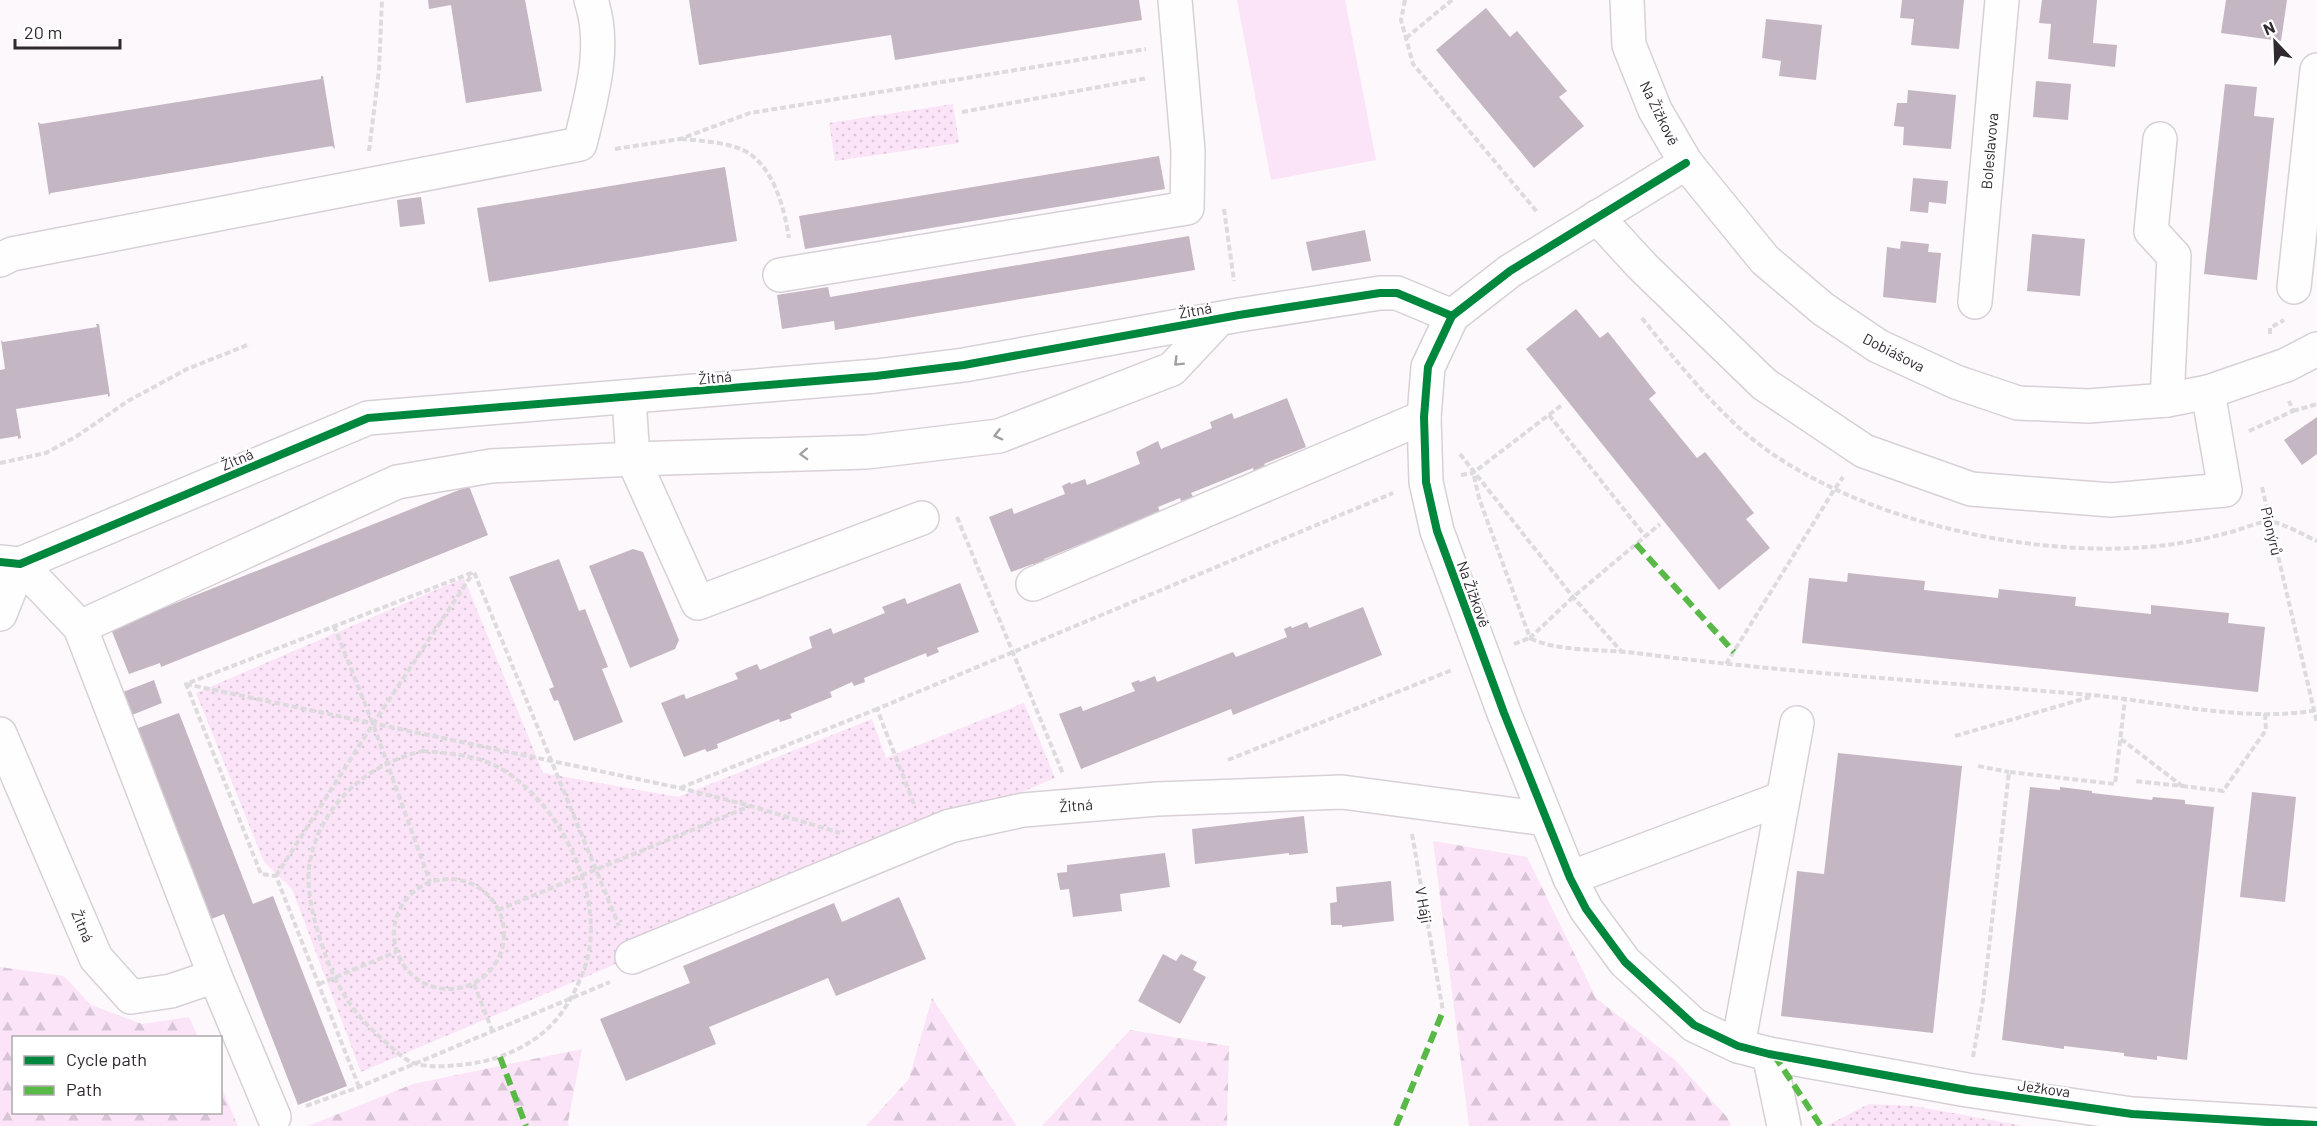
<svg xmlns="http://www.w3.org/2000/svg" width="2317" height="1126" font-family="Barlow,sans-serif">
	<defs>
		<pattern id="grass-dots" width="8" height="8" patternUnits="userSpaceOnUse" patternTransform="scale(1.5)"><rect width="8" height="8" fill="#fbe4f7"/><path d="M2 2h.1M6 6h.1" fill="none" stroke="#d7c4d4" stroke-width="1.8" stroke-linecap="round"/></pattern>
		<pattern id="forest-firs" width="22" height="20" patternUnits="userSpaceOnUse" patternTransform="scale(1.5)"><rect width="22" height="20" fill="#fbe4f7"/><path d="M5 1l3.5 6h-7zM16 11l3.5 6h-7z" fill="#d7c4d4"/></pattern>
	</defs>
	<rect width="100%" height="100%" fill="#fdf8fc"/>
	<!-- grass -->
	<g fill="url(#grass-dots)">
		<path d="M953,104L959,143L835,161L829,123Z"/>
		<path d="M464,578L543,773L678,797L872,719L886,758L1024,703L1055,778L361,1072L292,889L264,862L196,693Z"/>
		<path d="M1869,1104L1914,1106L2024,1126H1826Z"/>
	</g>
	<!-- forest -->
	<g fill="url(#forest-firs)">
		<path d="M1433,841L1527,857L1596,998L1675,1060L1727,1117L1731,1126H1469Z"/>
		<path d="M0,967L64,976L91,1005L142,1024L189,1017L198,1037L14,1038V1112H220L221,1087L238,1126H0Z"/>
		<path d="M932,998L1017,1126H866L909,1079Z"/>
		<path d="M1130,1030L1229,1046L1227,1126H1042Z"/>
		<path d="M582,1049L568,1122L569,1126H308L413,1084Z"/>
	</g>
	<!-- garden -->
	<path fill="#fbe4f7" d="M1237,0H1345L1376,160L1271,180Z"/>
	<!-- building -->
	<g fill="#c4b6c2">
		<path d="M428,0H525L542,91L466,103L451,5L429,9Z"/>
		<path d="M689,0H1139L1142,20L895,60L891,35L699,65Z"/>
		<path d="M1902,0H1964L1959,49L1911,45L1914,19L1900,18Z"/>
		<path d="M2042,0H2097L2093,43L2117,45L2115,67L2048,59L2051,24L2039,23Z"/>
		<path d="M2226,0H2287L2281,41L2221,33Z"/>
		<path d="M1486,8L1510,37L1517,31L1567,91L1559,97L1584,126L1534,168L1436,50Z"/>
		<path d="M1766,19L1822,25L1816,80L1779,76L1781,61L1762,58Z"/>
		<path d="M321,76H323L335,149L332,146L51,193L49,195L38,122L41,124L321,79Z"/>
		<path d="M2036,81L2071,84L2068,120L2033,117Z"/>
		<path d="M2225,84L2257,87L2254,116L2274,118L2257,280L2204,274Z"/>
		<path d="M1908,90L1956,95L1951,149L1903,145L1904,127L1894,126L1897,103H1907Z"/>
		<path d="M1159,156L1165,189L805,249L799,216Z"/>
		<path d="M725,167L737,241L489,282L477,208Z"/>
		<path d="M1913,178L1948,181L1946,204L1929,202L1928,213L1910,211Z"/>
		<path d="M421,197L425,224L400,227L397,200Z"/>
		<path d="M1365,230L1371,261L1312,271L1306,242Z"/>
		<path d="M2032,234L2085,239L2080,296L2027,291Z"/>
		<path d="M1189,236L1195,270L835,330L834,321L782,329L777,295L828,287L830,297Z"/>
		<path d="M1901,241L1929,244L1928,252L1941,253L1936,303L1883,297L1887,247L1900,249Z"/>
		<path d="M1576,309L1600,338L1608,332L1656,393L1649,399L1697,458L1705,452L1754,513L1746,519L1770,548L1719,590L1526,349Z"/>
		<path d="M96,324H99L110,396L108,397V394L16,409L21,438L18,439V436L0,439V370L5,369L1,340L3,342L97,327Z"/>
		<path d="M1287,398L1306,447L1264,464L1266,467L1254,472L1253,468L1191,493L1193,497L1181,501L1180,498L1158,507L1160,512L1118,529L1119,533L1107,538L1106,534L1044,559L1046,563L1034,567L1033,564L1011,572L989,517L1012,508L1014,514L1065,494L1062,486L1070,482L1071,484L1085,479L1087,485L1140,464L1136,452L1158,441L1161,449L1212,428L1210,422L1232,413L1234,419Z"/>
		<path d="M2317,417V454L2302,465L2284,440Z"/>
		<path d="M469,486L488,535L161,667L160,663L129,674L111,629Z"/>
		<path d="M633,549L643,552L679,640L675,649L630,668L589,566Z"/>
		<path d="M559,559L579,611L585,609L608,667L602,669L623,722L574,741L558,700L554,701L549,689L554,687L509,577Z"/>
		<path d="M1848,573L1925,581L1924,590L1998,598L1999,589L2076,597L2075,606L2151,614V605L2229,613L2228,623L2265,627L2258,692L1802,643L1809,578L1847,582Z"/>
		<path d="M960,583L979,632L937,648L939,652L927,657L926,653L864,678L865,682L854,686L852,682L830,692L832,697L790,714L792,718L780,722L779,719L717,744L718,748L707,752L705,749L684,757L661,703L684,694L686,699L738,679L735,673L757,664L760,670L812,648L809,637L831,628L833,634L885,613L882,607L905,598L907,604Z"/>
		<path d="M1363,607L1382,655L1233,715L1231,709L1081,769L1059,714L1081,706L1083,711L1135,691L1131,683L1139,680L1140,682L1155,676L1157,682L1233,652L1236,657L1287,637L1284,629L1291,626L1292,628L1307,622L1309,628Z"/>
		<path d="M154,680L162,703L132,715L123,692Z"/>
		<path d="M179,713L253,904L273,896L347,1086L298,1105L224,914L204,922L130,731Z"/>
		<path d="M1838,753L1962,766L1933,1033L1781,1016L1797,871L1824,874Z"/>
		<path d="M2030,787L2060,790V787L2092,791V793L2152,800L2153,797L2185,800V804L2214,807L2187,1060L2157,1056V1060L2124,1056V1053L2064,1046V1049L2002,1040Z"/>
		<path d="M2252,792L2296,797L2285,902L2240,897Z"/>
		<path d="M1304,816L1308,853L1289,855V853L1195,864L1192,829Z"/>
		<path d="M1165,853L1170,887L1120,894L1122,911L1073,917L1069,889L1060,890L1057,873L1067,872V865Z"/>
		<path d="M1391,881L1394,921L1342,927V925H1331L1330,903L1337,902L1336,887Z"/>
		<path d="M899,897L926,959L836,996L828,978L709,1027L716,1044L626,1081L600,1019L690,983L683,966L834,903L842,922Z"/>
		<path d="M1163,954L1176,961L1181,954L1197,962L1193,970L1206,977L1180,1024L1138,1001Z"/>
	</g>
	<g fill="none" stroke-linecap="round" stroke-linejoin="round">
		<defs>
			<g id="minor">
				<path d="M1627,0L1629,45L1655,110L1686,163L1765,260L1823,309L1878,346L1956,382L2018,403L2088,406L2167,400L2208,392L2286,365L2317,349"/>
				<path d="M2160,139L2151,231L2174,256L2167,400"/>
				<path d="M1686,163L1510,271L1452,316L1428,367L1424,417L1426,482L1437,531L1504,713L1570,878L1586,909L1625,962L1694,1025L1738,1046L1769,1054L1967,1090L2132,1114L2317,1125"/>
				<path d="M1597,217L1642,266L1764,384L1864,451L1971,489L2111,500L2225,490L2208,392"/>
				<path d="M0,260L12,254L580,144C591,98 607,47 591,0"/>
				<path d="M780,275L1187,208L1188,151L1175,0"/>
				<path d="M2294,287L2317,70"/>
				<path d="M1975,302L2002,0"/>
				<path d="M922,518L698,603L633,459L867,452L999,436L1172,369L1218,320"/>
				<path d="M0,562L20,564L368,418L876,376L964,365L1239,315L1380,293H1397L1452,316"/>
				<path d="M1033,584L1424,417"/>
				<path d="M0,614L20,564L80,627L215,976L274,1117"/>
				<path d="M80,627L397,482L491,466L633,459L629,398"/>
				<path d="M0,734L96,958L131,997L171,991L215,976"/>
				<path d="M1570,878L1783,798"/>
				<path d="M632,957L950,826L1023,810L1157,799L1342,792L1546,819"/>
				<path d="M1738,1046L1797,723"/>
				<path d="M1769,1054L1784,1126"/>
			</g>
		</defs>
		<!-- minor casing -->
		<use href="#minor" stroke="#d7d1d6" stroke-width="36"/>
		<!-- path -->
		<g stroke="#dddbdd" stroke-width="4" stroke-dasharray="6 3" stroke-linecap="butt">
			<path d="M1405,0L1401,20L1413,64L1538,213"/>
			<path d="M1406,38L1452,0"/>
			<path d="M962,112L1148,78"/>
			<path d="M681,139C701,141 733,142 750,154C775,172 784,208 789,238"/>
			<path d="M615,149L680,139L750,113L1146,49"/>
			<path d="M369,151L379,70L382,0"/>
			<path d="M1224,209L1234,281"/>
			<path d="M1642,318C1671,355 1701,392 1735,424C1831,514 2018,558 2147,547C2173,545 2202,540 2227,533C2238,531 2261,520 2271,522C2284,523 2305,536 2317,541"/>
			<path d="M2270,334V328L2284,320"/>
			<path d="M2293,411L2317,404"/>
			<path d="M1549,415L1645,536"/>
			<path d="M2249,431L2293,411L2289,401"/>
			<path d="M1460,454L1573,597L1621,651"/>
			<path d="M0,463L46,453L77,436L128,401L187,369L250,344"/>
			<path d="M1461,475L1473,473L1563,404"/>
			<path d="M1474,476L1479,498L1530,638L1573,597L1660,524"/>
			<path d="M2262,487L2317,723"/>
			<path d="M957,517L1063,774"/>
			<path d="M334,626L373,724L430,882"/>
			<path d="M1514,644L1530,638C1556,652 1605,649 1636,653C1788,673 1940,682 2092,695C2163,702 2247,723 2317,710"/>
			<path d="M1726,664L1834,490L1843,477"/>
			<path d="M186,684L680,788L751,806L840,833"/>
			<path d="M1955,736L2090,697"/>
			<path d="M2121,739L2182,786L2134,781"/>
			<path d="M423,751C446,753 475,755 496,766C561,800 612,904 582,975C564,1018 543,1041 499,1057C480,1064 430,1071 411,1062C400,1057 392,1047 382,1039C355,1015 340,993 327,959C317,932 306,897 309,868C317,807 366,764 423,751Z"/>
			<path d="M1228,760L1452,670"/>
			<path d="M1978,766L2009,772"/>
			<path d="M2182,786L2223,791L2266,730L2265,713"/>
			<path d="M680,788L877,709"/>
			<path d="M914,804L877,709L1393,493"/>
			<path d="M1412,834L1443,1011"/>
			<path d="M276,876L373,724L473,573"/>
			<circle cx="449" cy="934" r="55"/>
			<path d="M498,910L750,806"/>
			<path d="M319,984L396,952"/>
			<path d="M474,984L492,1030"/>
			<path d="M1973,1057L1983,1000L2009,772L2115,784L2125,699"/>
			<path d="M359,1087L276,876L261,874L186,684L474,572L619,926"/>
			<path d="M306,1106L359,1087L610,982"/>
		</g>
		<!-- minor -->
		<use href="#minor" stroke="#fffeff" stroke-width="33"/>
		<!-- quiet -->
		<g stroke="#58b947" stroke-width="6" stroke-dasharray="12 6" stroke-linecap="butt">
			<path d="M1636,544L1734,652"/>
			<path d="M1774,1055L1821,1126"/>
			<path d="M500,1057L526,1126"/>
			<path d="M1396,1126L1443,1011"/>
		</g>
		<defs>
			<g id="cycleway">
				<path d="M1686,163L1510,271L1452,316L1428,367L1424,417L1426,482L1437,531L1504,713L1570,878L1586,909L1625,962L1694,1025L1738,1046L1769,1054L1967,1090L2132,1114L2317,1125"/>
				<path d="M0,562L20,564L368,418L876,376L964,365L1239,315L1380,293H1397L1452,316"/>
			</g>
		</defs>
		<!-- cycleway casing -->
		<use href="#cycleway" stroke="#fff" stroke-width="11"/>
		<!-- cycleway -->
		<use href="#cycleway" stroke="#00873e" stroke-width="8"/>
	</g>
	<!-- one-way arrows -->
	<defs><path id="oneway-chevron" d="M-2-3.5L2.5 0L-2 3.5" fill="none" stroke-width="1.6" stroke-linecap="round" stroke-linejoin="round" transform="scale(1.5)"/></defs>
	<g stroke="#a29ea1">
		<use href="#oneway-chevron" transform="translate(1178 362) rotate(135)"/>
		<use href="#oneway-chevron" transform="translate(998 435) rotate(166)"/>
		<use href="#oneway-chevron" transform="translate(804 454) rotate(178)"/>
	</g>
	<g text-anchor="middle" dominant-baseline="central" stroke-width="5" stroke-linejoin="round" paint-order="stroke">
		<!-- street labels -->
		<g font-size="15" fill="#30292f" stroke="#fff">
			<text transform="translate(1660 113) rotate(64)">Na Žižkově</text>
			<text transform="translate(1989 151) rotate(-85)">Boleslavova</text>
			<text transform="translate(1195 310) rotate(-10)">Žitná</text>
			<text transform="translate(1894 352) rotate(27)">Dobiášova</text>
			<text transform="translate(715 377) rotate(-5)">Žitná</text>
			<text transform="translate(237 459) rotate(-23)">Žitná</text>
			<text transform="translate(2272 531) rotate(77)">Pionýrů</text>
			<text transform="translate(1474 594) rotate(70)">Na Žižkově</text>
			<text transform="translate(1076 805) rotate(-4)">Žitná</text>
			<text transform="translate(1424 905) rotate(80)">V Háji</text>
			<text transform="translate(83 926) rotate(67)">Žitná</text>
			<text transform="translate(2044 1088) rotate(8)">Ježkova</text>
		</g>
	</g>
	<!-- legend -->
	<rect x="12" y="1036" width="210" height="78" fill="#ffffff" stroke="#aca9ac" stroke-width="1.5"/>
	<rect x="24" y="1056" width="30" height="9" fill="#00873e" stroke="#aca9ac" stroke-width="1.5"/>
	<text x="66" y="1066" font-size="18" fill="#30292f">Cycle path</text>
	<rect x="24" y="1086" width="30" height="9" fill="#58b947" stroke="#aca9ac" stroke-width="1.5"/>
	<text x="66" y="1096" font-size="18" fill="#30292f">Path</text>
	<!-- north arrow -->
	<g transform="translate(2275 42) rotate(337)" stroke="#ffffff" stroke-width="4.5" paint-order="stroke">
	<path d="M0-4.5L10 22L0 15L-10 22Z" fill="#30292f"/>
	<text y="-9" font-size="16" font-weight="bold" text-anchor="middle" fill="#30292f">N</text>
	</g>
	<!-- scale -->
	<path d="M15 39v9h105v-9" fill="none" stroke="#30292f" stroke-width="3"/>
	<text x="24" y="39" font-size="18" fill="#30292f" stroke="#ffffff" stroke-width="4.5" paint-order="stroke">20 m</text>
</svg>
